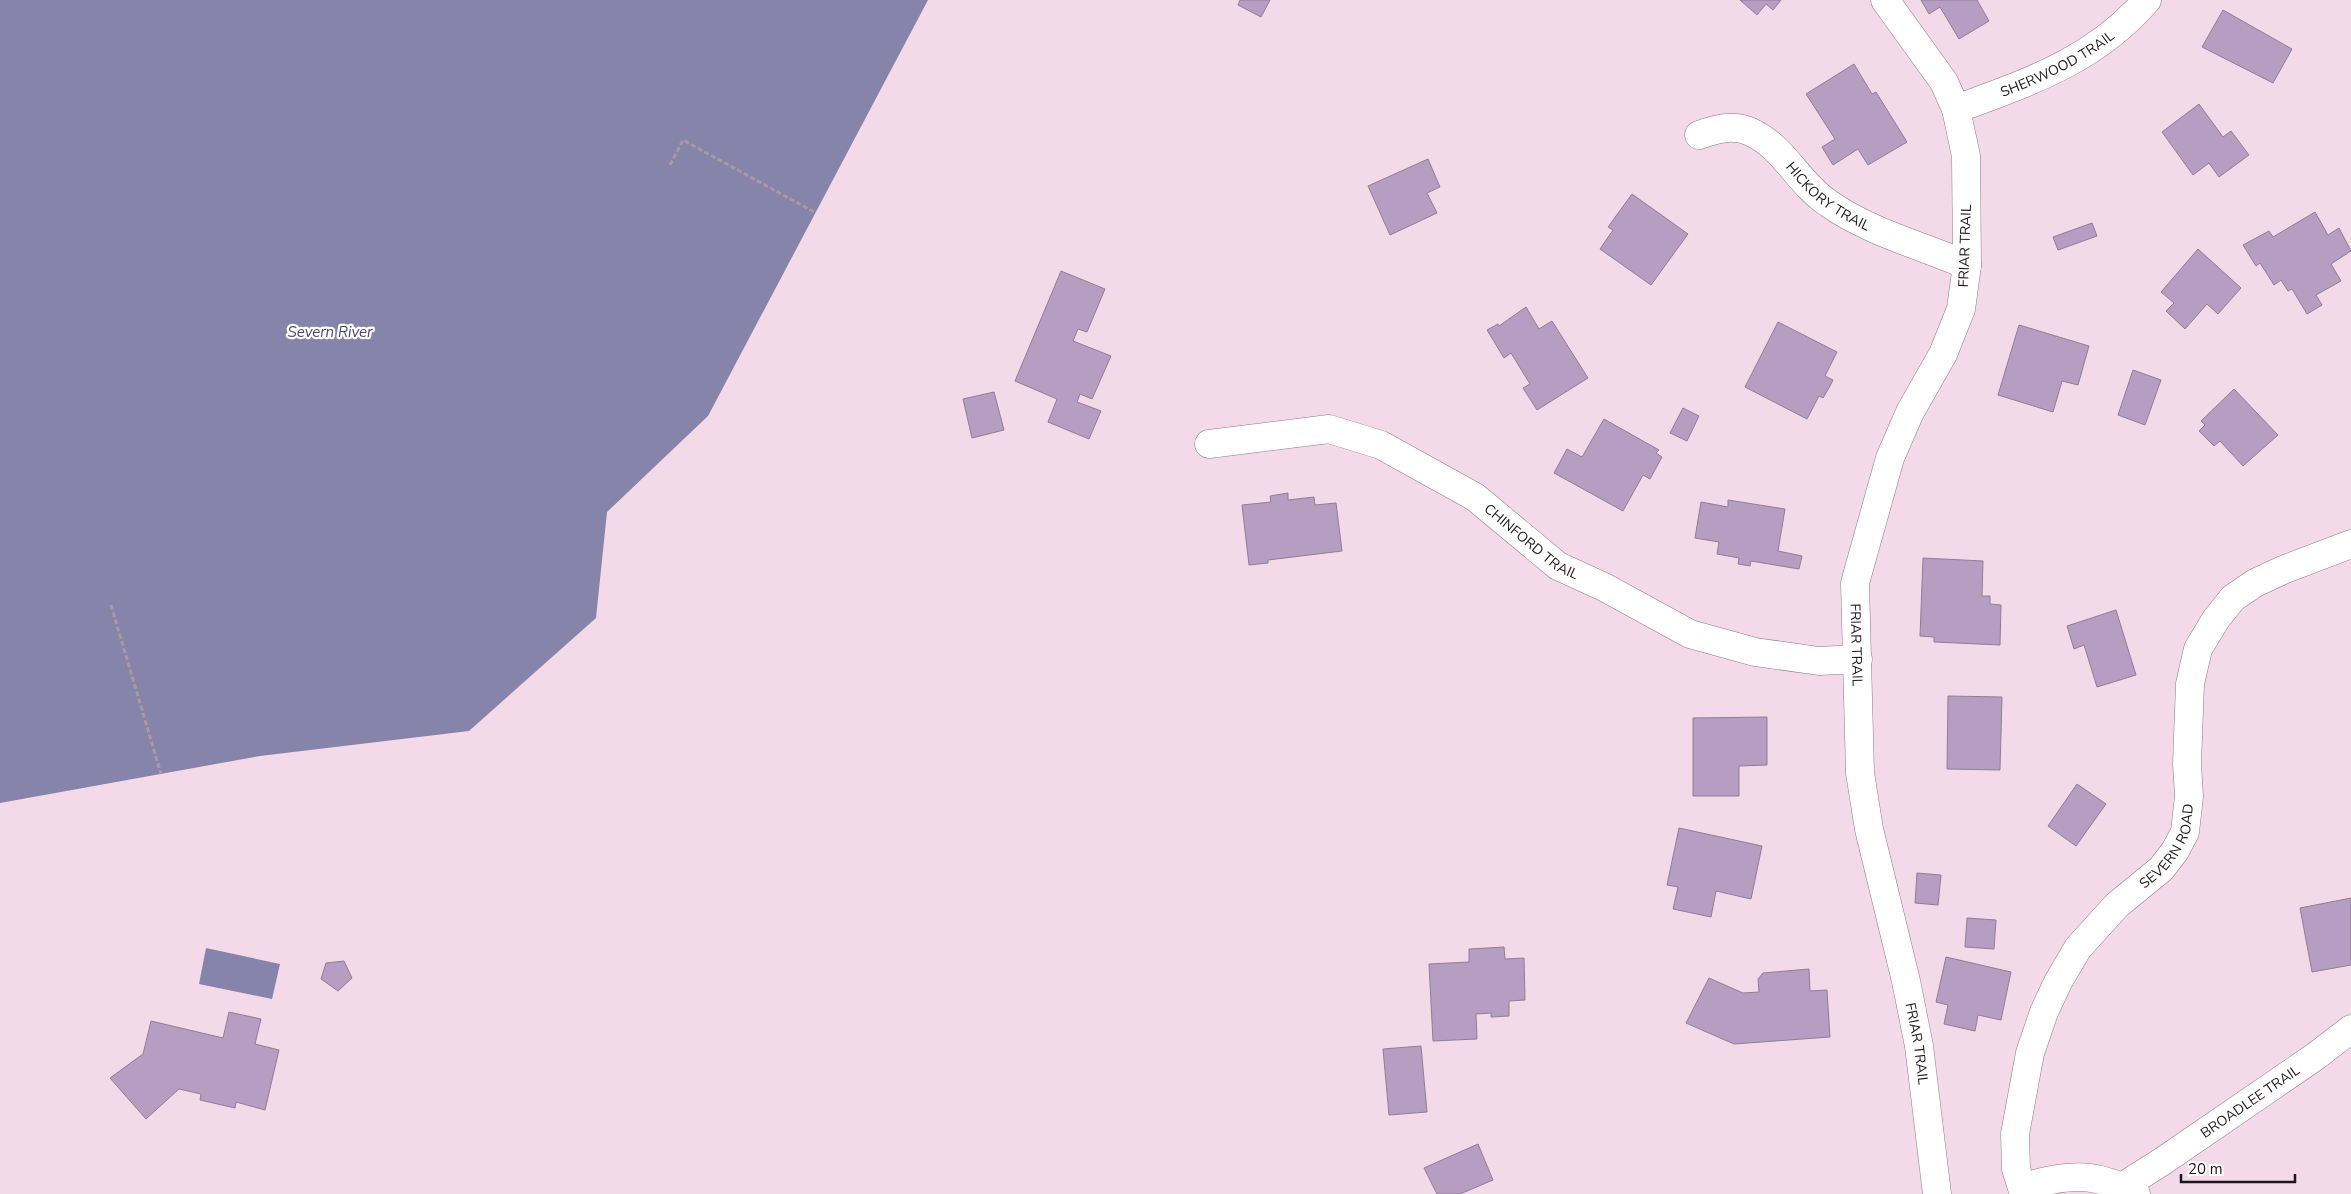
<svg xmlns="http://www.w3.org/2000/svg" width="2351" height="1194" font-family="'Nunito Sans',sans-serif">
	<rect width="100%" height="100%" fill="#f4d9e9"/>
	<!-- water -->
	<g fill="#8684ab">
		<path d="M0,0H928L708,416L607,512L596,618L469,731L260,756L0,803Z"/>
		<path d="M206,948L280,964L272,999L199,984Z"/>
	</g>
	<!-- building -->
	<g fill="#b69dc2" stroke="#8e7f95">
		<path d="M1240,0H1270L1261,17L1238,5Z"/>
		<path d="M1740,0H1781L1773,10L1766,4L1757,15Z"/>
		<path d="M1921,0H1977L1989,21L1959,39L1940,7L1929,14Z"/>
		<path d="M2223,10L2292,49L2273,83L2202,47Z"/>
		<path d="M1854,64L1872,94L1876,92L1907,142L1868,165L1858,149L1833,165L1822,147L1835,139L1806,94Z"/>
		<path d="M2199,104L2223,137L2231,131L2249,155L2219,177L2209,163L2193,175L2162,132Z"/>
		<path d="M1428,159L1440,187L1427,193L1437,213L1390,235L1368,186Z"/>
		<path d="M1632,194L1688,234L1651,285L1600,249L1613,230L1608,227Z"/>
		<path d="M2315,212L2328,235L2339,228L2351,251L2331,264L2341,281L2316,295L2322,305L2307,314L2292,289L2288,291L2281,280L2274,285L2260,263L2256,266L2243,245L2269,231L2273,237Z"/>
		<path d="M2092,223L2097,236L2058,250L2053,237Z"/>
		<path d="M2198,249L2241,288L2218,314L2207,304L2185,329L2166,311L2174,303L2161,292Z"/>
		<path d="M1061,271L1105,289L1087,332L1078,329L1073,341L1111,356L1092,399L1080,394L1077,402L1101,411L1089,439L1048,422L1057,399L1015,381Z"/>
		<path d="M1526,307L1539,329L1552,321L1588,378L1537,410L1523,388L1530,384L1511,353L1504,358L1487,330L1498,324L1499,326Z"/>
		<path d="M1778,322L1837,352L1825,376L1833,380L1830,386L1823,398L1819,396L1807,419L1745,387Z"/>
		<path d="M2019,325L2089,346L2078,385L2062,381L2053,412L1998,395Z"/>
		<path d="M2133,370L2161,380L2145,425L2118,415Z"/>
		<path d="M2234,389L2278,435L2243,466L2220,441L2214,446L2199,431L2205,425L2201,421Z"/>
		<path d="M994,392L1004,430L972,438L963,399Z"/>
		<path d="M1683,408L1699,416L1687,441L1670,433Z"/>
		<path d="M1604,419L1659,450L1656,453L1662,457L1650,479L1643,475L1623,511L1554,473L1567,449L1582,457Z"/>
		<path d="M1288,493V500L1314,497L1315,505L1336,503L1342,551L1268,560V563L1249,565L1242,505L1271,502L1270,496Z"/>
		<path d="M1728,500L1785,509L1778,551L1802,556L1799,569L1751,561L1750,566L1738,564L1739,558L1717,554L1719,542L1695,538L1701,502L1728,507Z"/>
		<path d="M1923,558L1983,561L1982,596H1990V604L2001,605L2000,645L1934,642V637L1920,636Z"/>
		<path d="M2116,610L2136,675L2097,687L2084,645L2074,649L2067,626Z"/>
		<path d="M1948,696L2002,697L2000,770L1947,769Z"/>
		<path d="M1767,717V765L1739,766V796H1693V718Z"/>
		<path d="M2077,784L2106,804L2076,846L2048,826Z"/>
		<path d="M1679,828L1762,846L1751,899L1716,891L1711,917L1673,909L1678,887L1667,885Z"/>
		<path d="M1917,873L1941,875L1938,905L1915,903Z"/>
		<path d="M2351,898V965L2312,972L2300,908Z"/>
		<path d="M1967,918L1996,920L1994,949L1965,947Z"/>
		<path d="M1504,947L1505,959L1524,958L1525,1000L1509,1001V1016L1491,1017V1013L1476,1014L1477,1039L1433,1041L1429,964L1469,962V949Z"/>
		<path d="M1946,957L2011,972L2001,1020L1978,1015L1975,1031L1944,1024L1948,1005L1936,1002Z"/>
		<path d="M344,961L352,978L338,991L321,979L326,963Z"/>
		<path d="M1809,969L1810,991L1827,990L1830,1037L1734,1044L1686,1023L1709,978L1743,993L1759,992L1758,979L1763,973Z"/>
		<path d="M229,1012L261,1019L255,1044L279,1050L265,1110L236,1102L235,1108L200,1100L201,1094L179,1089L146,1119L110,1078L143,1054L151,1021L223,1038Z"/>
		<path d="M1421,1046L1427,1112L1389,1115L1383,1049Z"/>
		<path d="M1478,1144L1493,1180L1460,1194H1437L1424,1168Z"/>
	</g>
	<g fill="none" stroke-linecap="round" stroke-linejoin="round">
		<defs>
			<g id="street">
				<path id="s1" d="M1885,0L1944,82L1956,109L1966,156L1967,265L1961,309L1943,354L1910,412L1890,458L1855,583L1860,773L1869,829L1906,981L1919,1046L1937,1194"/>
				<path id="s2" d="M1956,109C2029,82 2094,61 2147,0"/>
				<path id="s3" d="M1699,135C1716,129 1733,124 1751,132C1785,148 1798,183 1828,203C1867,231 1922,246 1967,265"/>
				<path id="s4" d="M1209,444L1329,429L1381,445L1475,497L1558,566L1604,587L1690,634L1755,652L1819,661L1858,659"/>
				<path id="s5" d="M2122,1187L2163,1161L2316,1056L2351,1029"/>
				<path id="s6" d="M2024,1194L2016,1169L2015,1134L2030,1053L2044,1012L2058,982L2078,948L2117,905L2161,869L2175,851L2185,832L2189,796L2187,764L2190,684L2198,649L2216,619L2233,598L2255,583L2283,570L2351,544"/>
				<path d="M2031,1194L2038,1183C2077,1173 2100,1175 2136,1194"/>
			</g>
		</defs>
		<!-- street casing -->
		<use href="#street" stroke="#927a88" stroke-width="29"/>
		<!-- path -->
		<g stroke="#ac97a3" stroke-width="3" stroke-dasharray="5 2.5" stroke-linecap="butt">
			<path d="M670,165L683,140L816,213"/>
			<path d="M111,605L161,774"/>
		</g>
		<!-- street -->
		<use href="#street" stroke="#fff" stroke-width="28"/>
	</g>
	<g text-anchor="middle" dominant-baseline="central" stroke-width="4.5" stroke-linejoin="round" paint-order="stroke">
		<!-- street labels -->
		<g font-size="14" fill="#1f161b" stroke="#fff">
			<text stroke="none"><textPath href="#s2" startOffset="111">SHERWOOD TRAIL</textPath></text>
			<text stroke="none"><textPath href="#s3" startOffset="155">HICKORY TRAIL</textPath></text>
			<text transform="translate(1965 246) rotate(-88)">FRIAR TRAIL</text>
			<text stroke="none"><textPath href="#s4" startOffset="355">CHINFORD TRAIL</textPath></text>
			<text stroke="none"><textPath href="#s1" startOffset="689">FRIAR TRAIL</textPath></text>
			<text stroke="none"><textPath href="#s6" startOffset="398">SEVERN ROAD</textPath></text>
			<text stroke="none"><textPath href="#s1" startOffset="1094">FRIAR TRAIL</textPath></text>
			<text stroke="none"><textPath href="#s5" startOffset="154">BROADLEE TRAIL</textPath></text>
		</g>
		<!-- water labels -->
		<g font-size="15" font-style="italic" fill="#4b457b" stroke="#fff">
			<text x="330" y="332">Severn River</text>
		</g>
	</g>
	<!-- scale -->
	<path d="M2181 1174v8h114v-8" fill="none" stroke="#1f161b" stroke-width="2.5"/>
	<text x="2188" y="1174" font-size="15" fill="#1f161b" stroke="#ffffff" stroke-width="4" paint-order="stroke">20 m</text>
</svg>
